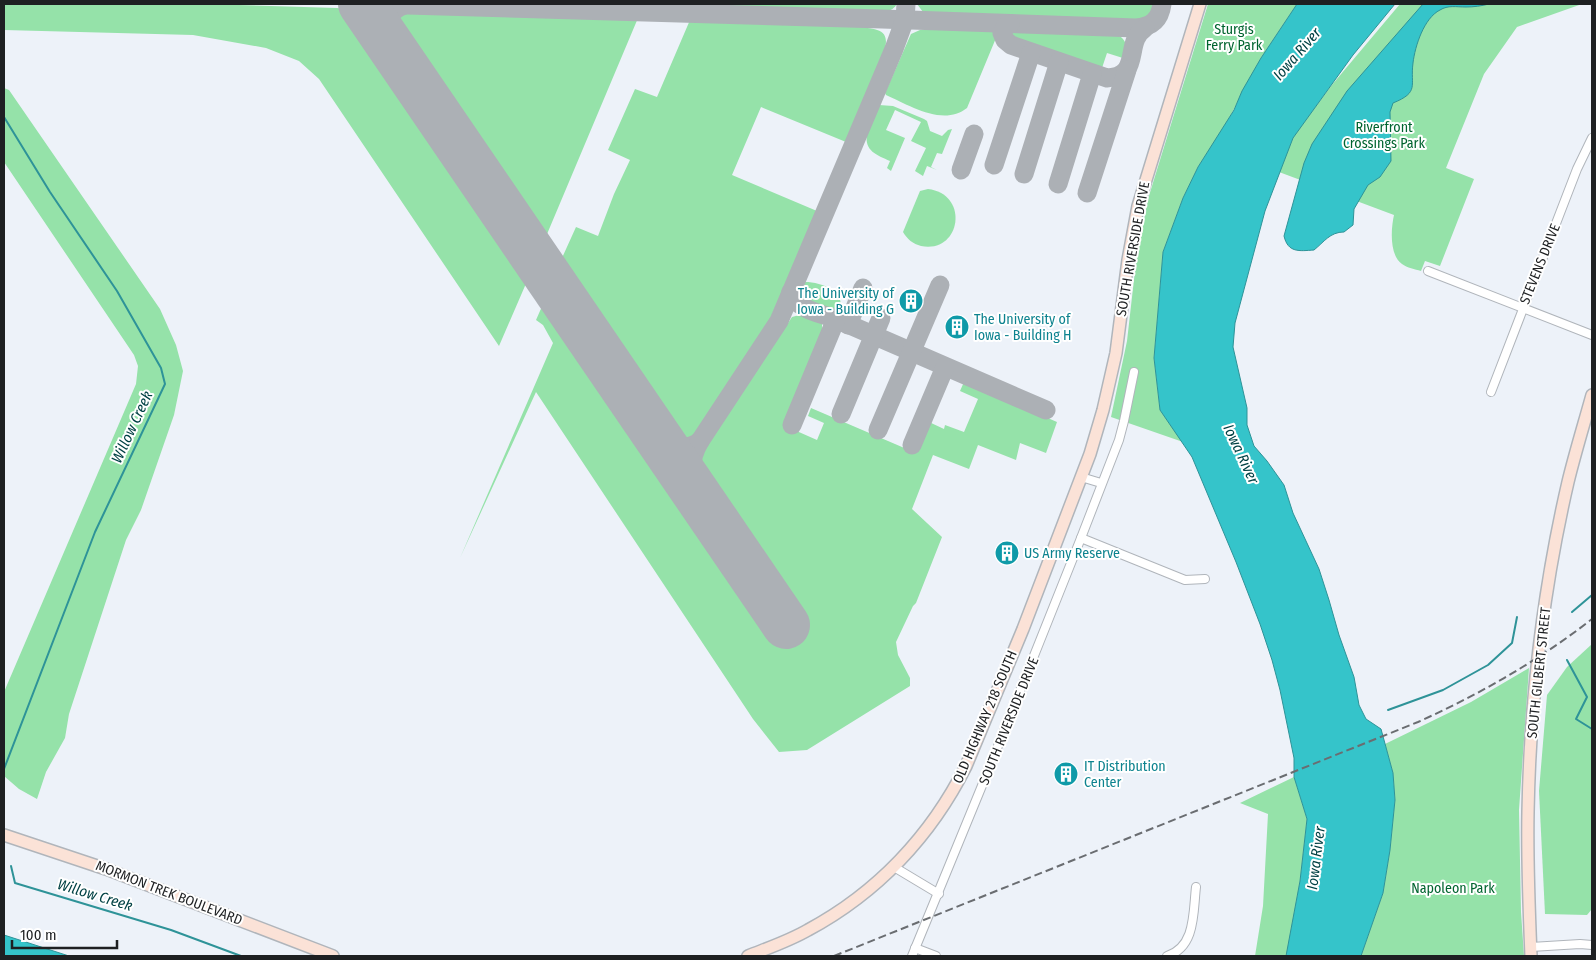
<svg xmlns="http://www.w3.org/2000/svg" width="1596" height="960" font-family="'Fira Sans Condensed',sans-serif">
	<rect width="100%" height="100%" fill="#edf2f9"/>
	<!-- green -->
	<g fill="#95e2a9">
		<path d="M4,4H203L337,8L346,9L350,15L353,14L531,272L499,346L319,79L299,61L266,48L193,35L4,30Z"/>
		<path d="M697,4H897C891,14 878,13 867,13L695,9Z"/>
		<path d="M917,4H1155C1150,22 1140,20 1124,21L1122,22L951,17L923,12Z"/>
		<path d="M1208,4H1297L1261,58L1226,124L1198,167L1183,198L1163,252L1154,358L1160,410L1183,442L1111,417L1127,341L1136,262L1148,199Z"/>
		<path d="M1400,4H1582L1517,27L1484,74L1446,168L1474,179L1440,266L1425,261L1421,271C1415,269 1407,268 1402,264C1389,255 1391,228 1394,215L1279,172L1293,137L1331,86Z"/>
		<path d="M423,11L638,18L542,246L396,32L395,29L397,27L394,23L401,14Z"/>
		<path d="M690,20L855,25C869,31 893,24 884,52L846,142L761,107L732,175L817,211L768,324L696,433C689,441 682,441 672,437L557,269L576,227L598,236L614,194L630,160L608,150L635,89L657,97Z"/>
		<path d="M939,28L988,29L994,31L996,38L967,108C943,127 909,105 886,95L885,93L911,34L920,30Z"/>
		<path d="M1015,30L1113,33C1126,37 1129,47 1126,59L1107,53L1101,71L1015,41C1012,39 1008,36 1010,31Z"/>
		<path d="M4,88L9,90L160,309L176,345L183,371L174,415L141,510L126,540L69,714L65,738L46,772L37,799L19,789L4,776V692L136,384L138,366L134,355L4,162Z"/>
		<path d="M879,105L893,106L924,119L927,121L930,131L942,136L948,130L952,129L942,154L937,153L931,167L937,170L927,166L923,176L915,171L926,148L911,141L921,122L895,110L886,130L905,138L891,171L887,168L890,161C877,155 864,151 867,134Z"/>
		<path d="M928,189C970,194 961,254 921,246C913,244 907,239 903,232L920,191Z"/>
		<path d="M805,282C822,282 848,292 839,313C825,314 806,304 802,291Z"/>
		<path d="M547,295L784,641L804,628L701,476C699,463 702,455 708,444L792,317L803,314L822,319V331L783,425L817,440L824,423L808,416L811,408L916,453L929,422L944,429L945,425L964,432L978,399L960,391L964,382L1057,422L1046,453L1020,443L1016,460L978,445L969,469L933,455L912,509L942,537L916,603L913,606L896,642L898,655L910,678V686L807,750L779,752L753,719L536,392L460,558L553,343L543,325L536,320Z"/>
		<path d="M1592,644V909L1587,915L1545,914L1539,791L1547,695L1567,667Z"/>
		<path d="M1529,668L1519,810L1521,912L1524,956H1361L1383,893L1390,850L1395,800L1393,773L1385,744L1471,702Z"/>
		<path d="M1294,777L1307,819L1300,881L1288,948L1286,956H1255L1263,906L1268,814L1240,803Z"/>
	</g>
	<!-- water -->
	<g fill="#35c4ca" stroke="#2e9398">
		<path d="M1297,4H1395L1353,55L1293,138L1265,211L1235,323L1233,347L1247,408V425L1254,446L1267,461L1284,485L1293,513L1319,569L1329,600L1339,635L1354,677L1359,705L1366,719L1381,729L1393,773L1395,800L1390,850L1383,893L1361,956H1286L1300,881L1307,819L1294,777V758L1280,690L1272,660L1260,624L1236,562L1192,457L1160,410L1154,358L1163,252L1183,198L1198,167L1234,110L1242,91L1261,58Z"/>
		<path d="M1423,4H1489C1481,6 1474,7 1466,7C1456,7 1448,5 1440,10C1424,18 1415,46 1413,63C1410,86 1420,92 1393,103L1390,112L1391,161L1380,177L1368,185L1354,209L1353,225L1344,232C1330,232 1324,242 1314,250C1299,251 1288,253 1284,236L1304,163L1312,144L1347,91Z"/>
		<path d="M4,935L69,956H4Z"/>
	</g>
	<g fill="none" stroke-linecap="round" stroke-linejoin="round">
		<!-- stream -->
		<g stroke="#2e9398" stroke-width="2">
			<path d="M4,117L50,192L117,291L161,368L165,384L95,532L4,769"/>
			<path d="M1572,612L1592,595"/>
			<path d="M1567,660L1587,697L1576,719L1592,729"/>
			<path d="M1388,710L1443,690L1488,665L1512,643L1517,617"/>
			<path d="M11,866L15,883L171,930L241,956"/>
		</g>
		<!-- taxiway -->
		<g stroke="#acb0b5" stroke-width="19">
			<path d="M353,4L364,10L387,42"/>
			<path d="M373,4L882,19L1136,28C1152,27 1160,19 1162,4"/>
			<path d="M404,5C388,11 381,26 389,41L426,95"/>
			<path d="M1010,24L1005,27L1002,33L1005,40L1011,45L1107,78C1143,76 1123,42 1145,28"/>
			<path d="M994,165L1031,53"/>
			<path d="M961,170L974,134"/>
			<path d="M1024,174L1059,62"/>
			<path d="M1058,184L1092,74"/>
			<path d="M1087,193L1127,70"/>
			<path d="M791,292C796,310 820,313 836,319L1046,410"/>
			<path d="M848,325L863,288"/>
			<path d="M622,382L659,436C670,449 687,451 700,441"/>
			<path d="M841,414L881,318"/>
			<path d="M792,425L836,319"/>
			<path d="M878,430L940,285"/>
			<path d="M912,445L945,367"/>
			<path d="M736,549C728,537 720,525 711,513C694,488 683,470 700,441L779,321L894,49L905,19L906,4"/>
		</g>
		<!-- runway -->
		<path stroke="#acb0b5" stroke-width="48" d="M362,4L786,625"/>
		<defs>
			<g id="minor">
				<path d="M1428,271L1592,335"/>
				<path d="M1491,392L1577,169L1592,138"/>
				<path d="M1081,477L1101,483"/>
				<path d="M1081,538L1185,580L1205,579"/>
				<path d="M894,867L939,894"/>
				<path d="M1531,947L1580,944L1592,945"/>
				<path d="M915,948L936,956"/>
				<path d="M912,956L988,771L1081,538L1119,440L1124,421L1134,372"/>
				<path d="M1167,956C1196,947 1193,912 1196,887"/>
			</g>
			<g id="secondary">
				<path d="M4,835L106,869L333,956"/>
				<path d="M748,956C768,948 789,941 808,930C877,893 931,836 966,766L1023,629L1090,454L1103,410L1116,353L1128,260L1138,206L1200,4"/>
				<path d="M1531,956C1529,908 1527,861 1528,812C1530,702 1543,590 1568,482C1575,453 1584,424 1592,395"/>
			</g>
		</defs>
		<!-- minor casing -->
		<use href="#minor" stroke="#b0b5bb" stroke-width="10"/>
		<!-- secondary casing -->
		<use href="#secondary" stroke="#b0b5bb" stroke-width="14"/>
		<!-- minor -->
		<use href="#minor" stroke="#fff" stroke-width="8"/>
		<!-- secondary -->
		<use href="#secondary" stroke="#fbe2d7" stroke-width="11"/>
		<!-- rail -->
		<path stroke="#6a6d71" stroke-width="2" stroke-dasharray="8 4" stroke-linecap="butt" d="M834,956L1418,722C1480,694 1538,661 1592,619"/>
	</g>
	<!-- icons -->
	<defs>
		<symbol id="building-disc" viewBox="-11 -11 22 22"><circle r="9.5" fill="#0f9aa8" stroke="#fff"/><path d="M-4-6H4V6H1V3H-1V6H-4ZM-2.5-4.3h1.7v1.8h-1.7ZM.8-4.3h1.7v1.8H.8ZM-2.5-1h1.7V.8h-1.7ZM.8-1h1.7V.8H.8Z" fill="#fff"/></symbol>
	</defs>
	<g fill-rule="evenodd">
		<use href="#building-disc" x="897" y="287" width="28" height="28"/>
		<use href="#building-disc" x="943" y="313" width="28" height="28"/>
		<use href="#building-disc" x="993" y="539" width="28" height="28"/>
		<use href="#building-disc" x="1052" y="760" width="28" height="28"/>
	</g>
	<g text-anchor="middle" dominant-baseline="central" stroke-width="4" stroke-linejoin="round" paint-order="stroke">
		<!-- park labels -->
		<g font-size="14" fill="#00642f" stroke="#fff">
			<text x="1234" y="29">Sturgis<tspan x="1234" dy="16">Ferry Park</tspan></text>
			<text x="1384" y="127">Riverfront<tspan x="1384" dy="16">Crossings Park</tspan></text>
			<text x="1453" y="888">Napoleon Park</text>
		</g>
		<!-- street labels -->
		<g font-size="14" fill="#1e2022" stroke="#fff">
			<text transform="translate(1133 249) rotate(-80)">SOUTH RIVERSIDE DRIVE</text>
			<text transform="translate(1540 264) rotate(-68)">STEVENS DRIVE</text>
			<text transform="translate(1539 673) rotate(-84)">SOUTH GILBERT STREET</text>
			<text transform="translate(985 717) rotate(-67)">OLD HIGHWAY 218 SOUTH</text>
			<text transform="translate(1009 721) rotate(-68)">SOUTH RIVERSIDE DRIVE</text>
			<text transform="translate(169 893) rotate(21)">MORMON TREK BOULEVARD</text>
		</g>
		<!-- culture labels -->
		<g font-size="14" fill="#0d838f" stroke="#fff" text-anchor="start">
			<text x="894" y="293" text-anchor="end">The University of<tspan x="894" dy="16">Iowa - Building G</tspan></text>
			<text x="974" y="319">The University of<tspan x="974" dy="16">Iowa - Building H</tspan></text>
			<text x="1024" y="553">US Army Reserve</text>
			<text x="1084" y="766">IT Distribution<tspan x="1084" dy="16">Center</tspan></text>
		</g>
		<!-- water labels -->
		<g font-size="15" font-style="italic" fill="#004144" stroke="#fff">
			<text transform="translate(1297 54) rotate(-49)">Iowa River</text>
			<text transform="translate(132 427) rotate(-65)">Willow Creek</text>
			<text transform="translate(1241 454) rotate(65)">Iowa River</text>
			<text transform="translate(1316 858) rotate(-83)">Iowa River</text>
			<text transform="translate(95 895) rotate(17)">Willow Creek</text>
		</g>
	</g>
	<!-- border -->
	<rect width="1596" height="960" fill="none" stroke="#1e2022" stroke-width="10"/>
	<!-- scale -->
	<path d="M12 940v8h105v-8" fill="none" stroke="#1e2022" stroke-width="2.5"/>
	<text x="20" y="940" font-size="15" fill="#1e2022" stroke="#ffffff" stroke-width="4" paint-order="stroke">100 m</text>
</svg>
